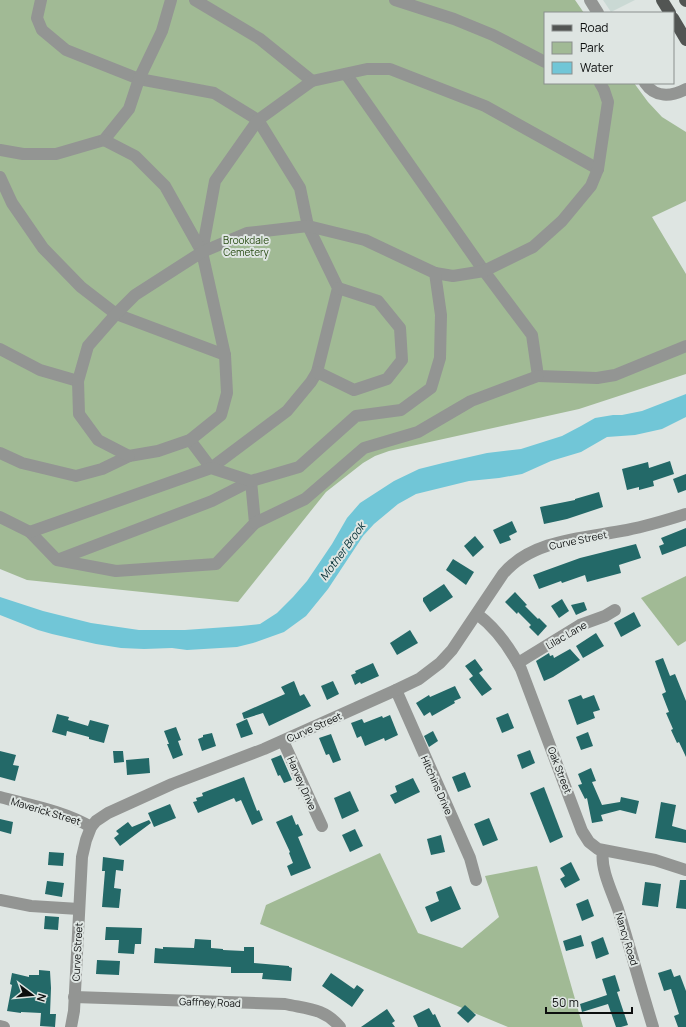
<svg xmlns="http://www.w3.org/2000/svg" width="686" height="1027" font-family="Manrope,sans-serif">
	<rect width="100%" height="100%" fill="#dee5e2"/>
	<!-- built -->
	<path fill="#cad9d4" d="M603,0H635L611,12Z"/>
	<!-- green -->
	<g fill="#a1ba95">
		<path d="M0,0H575L584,13H545V83H634L648,102L662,117L686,132V201L652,217L686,274V374L579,409L389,451L375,456L363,463L326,492L238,602L27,580L0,569Z"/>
		<path d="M686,576V641L678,646L641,598Z"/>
		<path d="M380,853L418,933L462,948L499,917L485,876L537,866L583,1027H508L260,924L266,905Z"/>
	</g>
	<!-- water -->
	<path fill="#71c6d7" d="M686,394V417L662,429L635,435L607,437L581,452L551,461L522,474L499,478L469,481L416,494L398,504L374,524L363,536L328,589L306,616L284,632L253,643L237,647L187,650L172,648L144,649L121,648L96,644L52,634L38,630L0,615V597L43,611L91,623L139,630H185L241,626L260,624L277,613L293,597L307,581L332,544L347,518L360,503L394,481L419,469L443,463L487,453L521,449L562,436L581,426L595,418L613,415H622L642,411Z"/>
	<!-- building -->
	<g fill="#236968">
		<path d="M670,461L674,474L653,481L654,486L639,490V487L627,490L622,469L648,462L649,468Z"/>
		<path d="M686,474V490L678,493L673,479Z"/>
		<path d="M599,492L603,507L567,519L544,524L540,507L575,500V499Z"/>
		<path d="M512,521L517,532L509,536L511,540L500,544L493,530Z"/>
		<path d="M686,528V546L662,555L659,546L664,544L661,538Z"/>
		<path d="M475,536L484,547L473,557L464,546Z"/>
		<path d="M636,544L641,558L619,565L621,573L587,582L585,575L562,583L561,581L539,589L533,575L580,558Z"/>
		<path d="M453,559L474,572L466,585L446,570Z"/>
		<path d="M444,584L453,597L430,612L423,601V598Z"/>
		<path d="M515,592L527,605L525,606L538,619L539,618L547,626L538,636L529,627L531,625L518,612L517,614L505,602Z"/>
		<path d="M562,599L569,611L559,618L551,606Z"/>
		<path d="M584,602L587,610L576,615L571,605Z"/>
		<path d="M634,612L641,626L621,637L614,623Z"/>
		<path d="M410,630L418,643L397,655L390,643Z"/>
		<path d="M596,633L604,646L583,658L576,646Z"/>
		<path d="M570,649L580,660L553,677L544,681L536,661L549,653L550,656L553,655L554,658Z"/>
		<path d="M663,658L670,676L675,674L686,701V757L679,742L677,743L671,730L673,729L666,713L669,712L662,694L666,692L655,661Z"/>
		<path d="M475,659L483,670L479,673L492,689L482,696L469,679L473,676L465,666Z"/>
		<path d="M373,663L379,676L361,684L360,682L355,685L351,675L356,673L355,671Z"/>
		<path d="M294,681L300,696L304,694L311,706L269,726L263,713L244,719L242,713L285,694L281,687Z"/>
		<path d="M333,681L339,694L327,700L321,686Z"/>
		<path d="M455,686L461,698L454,701L455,703L432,716L430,712L424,716L416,703L429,695L430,697Z"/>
		<path d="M581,695L583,699L594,695L600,710L593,712L595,718L577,725L568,700Z"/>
		<path d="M508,713L514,728L502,733L496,718Z"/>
		<path d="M57,714L69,717L68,720L88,726L90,720L109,725L104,743L89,739V737L67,731L66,736L52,732Z"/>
		<path d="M390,715L398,735L385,741L384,738L365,746L361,736L357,738L351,723L362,719L364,723L382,716L383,718Z"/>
		<path d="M247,719L253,734L241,738L236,724Z"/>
		<path d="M176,727L181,740L178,741L183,755L173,759L167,744H169L164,731Z"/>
		<path d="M433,731L438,741L429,747L424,736Z"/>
		<path d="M588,732L593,746L581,750L576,737Z"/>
		<path d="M212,733L216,746L202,751L198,739L203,737V735Z"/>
		<path d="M331,734L341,760L333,763L329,754L326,755L319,738Z"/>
		<path d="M530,750L535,763L522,769L517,755Z"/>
		<path d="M0,751L16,755L13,765L19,766L15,781L0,777Z"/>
		<path d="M113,751H123L124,762L114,763Z"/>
		<path d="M281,755L292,780L284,783L280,775L278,776L271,759Z"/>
		<path d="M149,758L150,773L127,775L126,760Z"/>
		<path d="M591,768L596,781L592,782L602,805L620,802L621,797L639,801L636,814L620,810L601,815L603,821L592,823L587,798L585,799L578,785L582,784L578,774Z"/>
		<path d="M465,772L471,787L458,792L452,777Z"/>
		<path d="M244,777L257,811L259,810L263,820L252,825L241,800L236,802L234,798L198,813L193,802L197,801L196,798L203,796L202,793Z"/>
		<path d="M413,778L420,792L395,804L390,795L397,792L395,786Z"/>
		<path d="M544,787L563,837L550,843L530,793Z"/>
		<path d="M350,791L359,811L342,819L334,798Z"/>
		<path d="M661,802L676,805L672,826L686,830V843L655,838Z"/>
		<path d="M170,804L176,818L154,827L148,813Z"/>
		<path d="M292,815L296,825L298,824L303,835L298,837L311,868L291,876L287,866L293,863L289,853L290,852L276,822Z"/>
		<path d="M489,818L498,840L483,846L474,824Z"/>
		<path d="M0,819L13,822L11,834L0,831Z"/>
		<path d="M149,820L151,823L120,846L114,838L119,834L116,831L128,822L132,827Z"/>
		<path d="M355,829L363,846L350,852L342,835Z"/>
		<path d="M441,835L445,852L431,855L427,839Z"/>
		<path d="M49,852L64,853L63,866L48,865Z"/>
		<path d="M103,857L124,860L123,871L116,870L114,888L121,889L119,908L102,907L105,871H102Z"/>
		<path d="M571,862L580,880L565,888L560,879L565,876L560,868Z"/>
		<path d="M680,880H686V909L676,908Z"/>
		<path d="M47,881L64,883L62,897L45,894Z"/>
		<path d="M645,882L661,884L658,907L642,905Z"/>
		<path d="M451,886L461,909L431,922L425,907L439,901L436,892Z"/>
		<path d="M588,899L594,916L582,921L576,904Z"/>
		<path d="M45,916L59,917L58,930L44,929Z"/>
		<path d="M106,927L142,928L141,944H135L134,954L118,953L119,940H105Z"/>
		<path d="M581,935L584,946L566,951L563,941Z"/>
		<path d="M603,937L609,954L596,959L591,942Z"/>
		<path d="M195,939L211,940V948L223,949V950L244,951V947H254V963L289,966V967L292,968L291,981L262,979L263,973H231V967L154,963L155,948L163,949V947L194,948Z"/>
		<path d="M97,960L120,961L119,975L96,974Z"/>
		<path d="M671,969L674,977L680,975L686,991V1027H678L674,1016L679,1014L671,989L664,991L658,973Z"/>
		<path d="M39,970L50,971L51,988L50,1014H56L55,1027L40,1026L41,1013L21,1012V1013L7,1011L12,985L10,984L12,973L29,977V975H39Z"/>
		<path d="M331,973L354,989L357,985L364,990L352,1007L322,986Z"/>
		<path d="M615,975L620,991L617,992L628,1025L621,1027H616L608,1004L582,1012L580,1004L607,995L602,979Z"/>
		<path d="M465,1005L476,1015L468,1023L457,1013Z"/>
		<path d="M429,1008L433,1015L435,1014L441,1027H418L413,1016Z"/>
		<path d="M387,1009L395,1021L392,1023L395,1027H361Z"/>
	</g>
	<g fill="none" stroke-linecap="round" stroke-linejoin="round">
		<!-- minor -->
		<g stroke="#939593" stroke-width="12">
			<path d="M41,0L37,18L42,30L66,50L139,79L214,93L258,120L300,188L308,226L338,288L317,372L311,382L287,411L211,468L190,440"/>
			<path d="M195,0L260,39L312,81"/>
			<path d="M395,0L454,19L493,35L545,62"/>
			<path d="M590,0L598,13"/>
			<path d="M346,74L484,271L532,335L538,376L597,378L615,375L686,346"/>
			<path d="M645,83C655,98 671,97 686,89"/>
			<path d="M0,150L23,154H56L104,140L129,109L139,79L162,31L171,0"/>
			<path d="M0,177L12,203L43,248L81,287L116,314L225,355"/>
			<path d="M202,252L215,181L258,120L312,81L367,69H390L485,106L598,169"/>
			<path d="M435,273L453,276L484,271L533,247L562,221L591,186L598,169L608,102L604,90L600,83"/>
			<path d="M0,349L40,370L78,381"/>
			<path d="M317,372L354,390L387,379L402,360L400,328L378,301L338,288"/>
			<path d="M0,453L22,463L76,476L102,469L129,456L158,451L190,440L221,415L227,393L225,355L202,252L165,186L135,156L104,140"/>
			<path d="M0,517L30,532L57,560L116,571L216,564L255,523L251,481L212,501L57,560"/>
			<path d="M255,523L305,499L364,448L418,432L471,401L538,376"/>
			<path d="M30,532L211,468L251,481L299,467L356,416L401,410L431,388L440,358L441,315L435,273L365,240L308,226L247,233L202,252L135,295L116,314L88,346L78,381L79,414L98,440L129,456"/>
			<path d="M477,614C496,628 510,648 521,669L582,831L589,842L598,849L655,860L686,870"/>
			<path d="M518,663L580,625L605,616L615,610"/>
			<path d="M396,690L470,858L476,880"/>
			<path d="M283,741L322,826"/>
			<path d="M0,797C30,805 64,811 91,827"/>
			<path d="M603,851C600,868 612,892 618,909C630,948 641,988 653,1027"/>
			<path d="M0,900L31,906L79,909"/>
			<path d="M74,997L285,1004C307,1009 324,1008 340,1027"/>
			<path d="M0,1026L4,1027"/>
			<path d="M71,1027L74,1011L82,857L86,840L91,827L96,821L108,813L172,784L264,749L396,690L419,679L440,663L452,650L503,574C532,539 586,538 627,530C647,526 667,520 686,514"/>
		</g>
		<!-- major -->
		<g stroke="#525553" stroke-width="12">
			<path d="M662,0L670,13"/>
			<path d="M685,0L686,1"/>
			<path d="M673,18L686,40"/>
		</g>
	</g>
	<g text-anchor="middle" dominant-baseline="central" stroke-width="4" stroke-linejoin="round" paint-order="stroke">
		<!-- park labels -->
		<g font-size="10" fill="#294c14" stroke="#dee5e2">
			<text x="246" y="240">Brookdale<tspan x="246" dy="12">Cemetery</tspan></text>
		</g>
		<!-- street labels -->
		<g font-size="10" fill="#0c0e0e" stroke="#dee5e2">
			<text transform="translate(578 540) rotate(-12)">Curve Street</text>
			<text transform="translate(566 635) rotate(-30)">Lilac Lane</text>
			<text transform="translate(314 727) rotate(-24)">Curve Street</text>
			<text transform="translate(560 770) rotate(69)">Oak Street</text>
			<text transform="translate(302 783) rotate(66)">Harvey Drive</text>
			<text transform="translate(437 785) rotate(66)">Hitchins Drive</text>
			<text transform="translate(46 811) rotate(17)">Maverick Street</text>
			<text transform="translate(627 939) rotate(73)">Nancy Road</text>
			<text transform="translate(77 952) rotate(-87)">Curve Street</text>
			<text transform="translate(210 1002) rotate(2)">Gaffney Road</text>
		</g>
		<!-- water labels -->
		<g font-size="11" font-style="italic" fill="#053037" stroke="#dee5e2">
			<text transform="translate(342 551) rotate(-54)">Mother Brook</text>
		</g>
	</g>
	<!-- legend -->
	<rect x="544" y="12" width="130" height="72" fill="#dee5e2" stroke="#8a8f8d"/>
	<rect x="552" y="25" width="20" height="6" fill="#525553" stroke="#8a8f8d"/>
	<text x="580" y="32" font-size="12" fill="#0c0e0e">Road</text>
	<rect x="552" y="42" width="20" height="12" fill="#a1ba95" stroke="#8a8f8d"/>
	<text x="580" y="52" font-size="12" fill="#0c0e0e">Park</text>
	<rect x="552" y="62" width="20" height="12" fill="#71c6d7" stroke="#8a8f8d"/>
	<text x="580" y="72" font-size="12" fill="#0c0e0e">Water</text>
	<!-- north arrow -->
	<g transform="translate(32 995) rotate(106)" stroke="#dee5e2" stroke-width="3" paint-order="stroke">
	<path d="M0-3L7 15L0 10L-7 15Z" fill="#0c0e0e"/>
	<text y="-6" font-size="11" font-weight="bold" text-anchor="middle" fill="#0c0e0e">N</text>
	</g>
	<!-- scale -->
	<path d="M546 1007v6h86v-6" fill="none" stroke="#0c0e0e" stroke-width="2"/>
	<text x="552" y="1007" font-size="12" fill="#0c0e0e" stroke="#dee5e2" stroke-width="3" paint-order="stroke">50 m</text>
</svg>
